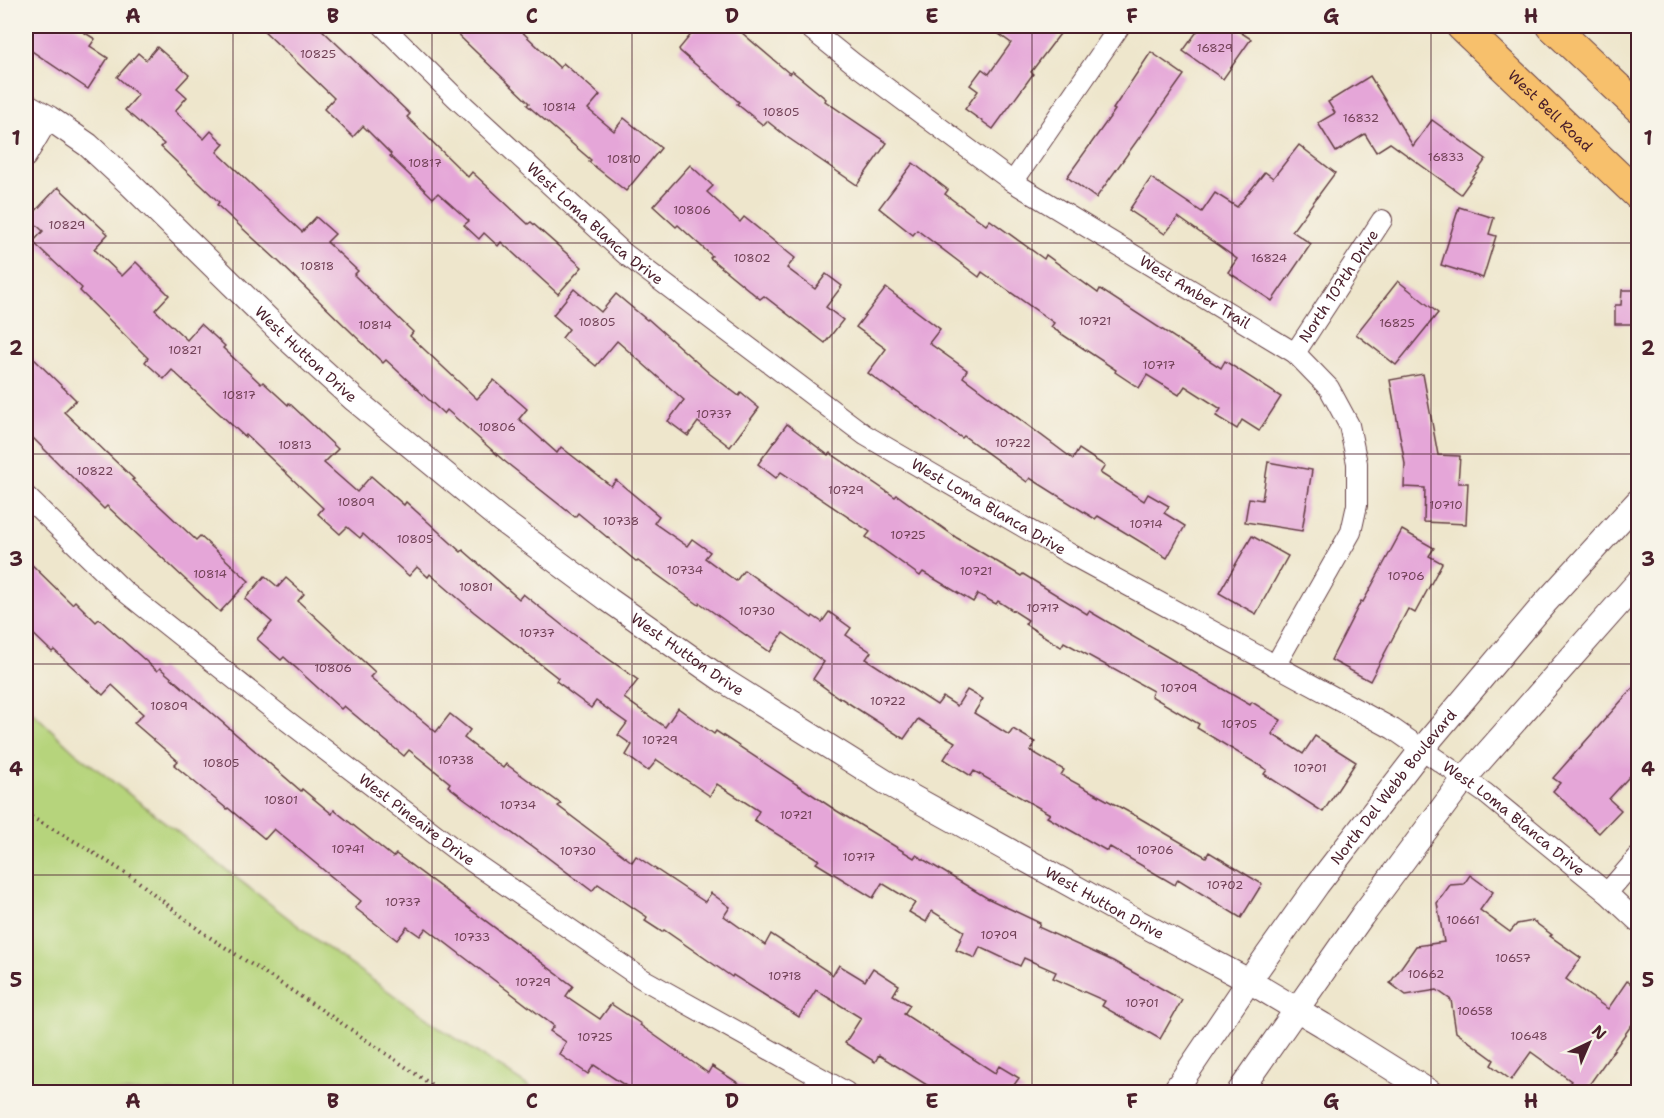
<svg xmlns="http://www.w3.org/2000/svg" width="1664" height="1118" font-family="'Shantell Sans',sans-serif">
	<rect width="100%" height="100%" fill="#f7f3e8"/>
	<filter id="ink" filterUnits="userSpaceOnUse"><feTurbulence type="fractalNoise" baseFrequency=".0167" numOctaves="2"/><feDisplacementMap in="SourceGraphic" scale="12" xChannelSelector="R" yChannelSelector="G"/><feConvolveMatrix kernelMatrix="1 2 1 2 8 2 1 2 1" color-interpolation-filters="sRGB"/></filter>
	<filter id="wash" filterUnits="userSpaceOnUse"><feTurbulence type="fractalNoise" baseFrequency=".008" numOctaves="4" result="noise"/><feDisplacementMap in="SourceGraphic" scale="24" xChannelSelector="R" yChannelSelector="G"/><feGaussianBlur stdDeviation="1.35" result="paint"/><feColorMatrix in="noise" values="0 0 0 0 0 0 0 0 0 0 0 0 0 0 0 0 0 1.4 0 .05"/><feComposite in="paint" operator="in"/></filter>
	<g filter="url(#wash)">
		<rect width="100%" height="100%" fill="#eee6cc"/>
		<!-- green -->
		<path fill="#b6d47b" stroke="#807a53" stroke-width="1.5" d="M26,706L75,752L319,942L446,1032L537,1092H26Z"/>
		<g id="blocks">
			<!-- building -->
			<g fill="#e5a6d8">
				<path d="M26,26H74L95,39L90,46L108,58L88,89L26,47Z"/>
				<path d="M259,26H318L410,114L407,117L468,177L472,172L528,224L531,222L582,267L558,294L501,242L498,246L484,233L479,239L464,225L469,221L438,193L433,198L390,156L391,154L363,126L353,137L324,109L334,98Z"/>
				<path d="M449,26H516L560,68L563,63L600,95L588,109L614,131L624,118L661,148L626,191L589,162L591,160L527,105L529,103Z"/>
				<path d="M698,26H734L790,74L792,71L826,99L825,101L887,143L857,185L787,137L767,121L763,125L737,104L739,102L680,51L679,49Z"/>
				<path d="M988,26H1066L1031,72L1033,74L993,129L965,109L978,91L970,85L982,69L989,74L1011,43Z"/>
				<path d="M1201,26H1231L1251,39L1223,79L1183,51Z"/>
				<path d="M157,47L189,75L177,88L187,97L175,111L204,139L211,131L224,144L217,152L302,232L316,217L335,234L327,242L358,271L354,275L413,332L410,336L477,399L494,380L527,409L519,419L557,453L561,447L611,486L616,480L659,516L654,523L687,546L692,539L710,552L705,558L736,581L744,570L812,618L813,616L822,622L829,612L851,628L846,635L871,652L866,659L937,705L943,697L957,706L967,690L983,699L974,713L1009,735L1013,729L1035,742L1031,751L1064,770L1061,775L1136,816L1206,857L1209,852L1262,884L1241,918L1178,879L1175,885L1110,847L1107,851L1047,817L1050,814L974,771L971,776L944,759L955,742L918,719L904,739L839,697V698L813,679L824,662L783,633L770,652L700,603L699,605L638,561L637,562L578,513L575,517L503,460L447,410L444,414L386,360L383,363L277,260L217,205L219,202L161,147L164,144L125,110L138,95L117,77L138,53L146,60Z"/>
				<path d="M1151,52L1184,75L1096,198L1067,177L1115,110L1113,109Z"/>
				<path d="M1370,76L1413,146L1432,120L1486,159L1461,194L1390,143L1376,152L1365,134L1336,152L1318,123L1335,113L1328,102Z"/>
				<path d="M1299,145L1335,173L1292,231L1311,244L1272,301L1228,272L1237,259L1178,217L1165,234L1129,210L1151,178L1202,212L1215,193L1237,207L1265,172L1273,178Z"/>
				<path d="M913,163L948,190L945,194L986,225L990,220L1044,259L1046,255L1098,293L1100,289L1221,368L1225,361L1281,397L1259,431L1242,420L1237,429L1216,416L1221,409L1185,386L1179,395L1147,375L1139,388L1115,372L1116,370L1051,327L1054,323L982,272L979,277L917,230L913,235L879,208Z"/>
				<path d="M690,165L713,186L707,192L740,222L744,217L795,258L787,268L815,289L826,274L842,286L826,307L843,320L825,343L764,296L760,299L710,258L712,256L678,225L676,227L653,206Z"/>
				<path d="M58,187L108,234L94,249L122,276L136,262L169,295L155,310L187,340L201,324L225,346L223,348L261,384L263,382L288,405L289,403L338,449L324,463L357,492L371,476L404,505L406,502L461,552L463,550L519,599L523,594L572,633L638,680L624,698L665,727L678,708L714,734L716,731L837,811L914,858L916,855L987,898L1040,923L1038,927L1113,961L1182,1000L1160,1039L1102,1006L1105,1001L1053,978L1056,972L1024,958L1020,966L980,947L975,958L956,950L964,931L932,911L926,922L909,912L915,903L882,883L873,898L816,863L819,860L754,820L759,811L717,784L710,796L657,760L648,771L626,755L632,745L618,735L627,723L596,701L591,708L567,690V689L556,681L558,678L474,612L430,574L428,577L417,567L409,576L363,534L360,538L347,527L340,534L318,514L323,508L246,435L245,437L172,370L164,379L145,362L148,358L80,291L82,288L33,242L43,231L29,218Z"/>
				<path d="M1459,207L1494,218L1489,234L1496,236L1483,278L1441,265Z"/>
				<path d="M1398,281L1438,313L1396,365L1356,334Z"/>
				<path d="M886,288L940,329L929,343L967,370L963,377L1073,459L1079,449L1105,466L1100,473L1144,501L1148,494L1169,506L1164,513L1185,526L1167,558L1098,516L1095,519L1030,478L1027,482L964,436L962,438L894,390L893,391L868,373L886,349L856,327Z"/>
				<path d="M574,289L601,312L616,294L647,320L648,319L710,374L739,396L741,393L759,408L730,447L698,422L688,436L668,421L684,400L617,341L596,366L562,338L569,329L553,315Z"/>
				<path d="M1622,290H1638V324H1615V305H1621Z"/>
				<path d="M26,351L76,400L64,412L134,479L132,480L196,540L200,536L249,581L220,612L107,506L104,509L26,431Z"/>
				<path d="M1423,374L1438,455L1460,456L1458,483H1468L1466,524L1424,522L1425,488L1404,487L1405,464L1390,380Z"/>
				<path d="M787,424L828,455L830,453L895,497L897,495L957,538L1021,576L1023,574L1087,614L1089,611L1250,705L1252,702L1281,720L1272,734L1303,754L1315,736L1356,762L1323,812L1264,774L1267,770L1197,728L1199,724L1151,696L1153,691L1064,642L1061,647L1025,624L1028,620L998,601L996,604L978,594L973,602L923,572L920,576L866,537L870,532L781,472L776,478L758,464Z"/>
				<path d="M1268,462L1312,470L1302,531L1245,522L1249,498L1262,500Z"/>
				<path d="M1402,530L1434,548L1429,556L1442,563L1415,613L1408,609L1370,681L1331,660L1361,601L1363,602Z"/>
				<path d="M1252,536L1288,556L1256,614L1219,593Z"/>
				<path d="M26,559L72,604L75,601L96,622L99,619L157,671L160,668L301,791L302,789L332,814L334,810L393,857L396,854L573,986L566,996L600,1019L611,1004L641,1024L640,1025L708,1073L712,1066L752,1092H635L594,1065L588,1074L559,1054L566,1042L550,1031L554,1026L426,928L420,936L407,927L397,940L355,908L361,901L274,829L265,839L228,808L227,809L174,765L178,761L134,723L143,714L112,685L103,695L54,650L52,652L26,627Z"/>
				<path d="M265,576L278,587L286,578L304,594L298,601L375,672L370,677L436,732L450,714L470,730L464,738L503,768L506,764L561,804L558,806L632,862L636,856L705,902L711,893L730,907L724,916L765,945L771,934L833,975L839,965L865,981L873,968L899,985L893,995L910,1005L904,1014L995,1073L999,1066L1019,1078L1014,1085L1025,1092H938L879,1055L875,1062L845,1043L861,1018L816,990L799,1017L733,975L732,977L664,930L662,932L645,921L647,917L598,884L592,891L531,845L530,846L465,799L448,786L450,783L409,750L404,756L344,706L341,709L284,657L281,660L257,639L272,622L245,599Z"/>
				<path d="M1638,682V767L1609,799L1621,810L1599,833L1553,791L1560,783L1553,778Z"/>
				<path d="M1470,875L1493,892L1480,910L1510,932L1517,924L1533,921L1552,935L1550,936L1581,958L1566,979L1608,1009L1627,981L1638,989V1016L1584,1092H1563L1571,1081L1531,1052L1511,1080L1491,1065L1494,1060L1456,1032L1451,1000L1437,990L1406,995L1390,983L1416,946L1444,942L1437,903L1450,885L1464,884Z"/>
			</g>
		</g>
	</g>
	<g filter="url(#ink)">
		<use href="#blocks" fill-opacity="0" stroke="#633d43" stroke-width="1.5"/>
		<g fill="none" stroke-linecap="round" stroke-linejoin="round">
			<defs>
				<g id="minor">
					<path id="s1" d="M383,26L456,98L625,254L865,435L1070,554L1393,729L1485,793L1607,893L1638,922"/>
					<path id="s2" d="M807,26L853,63L1013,182L1295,353L1329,388L1349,425L1357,463V505L1351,532L1275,666"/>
					<path d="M26,157L49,118"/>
					<path d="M1013,182L1120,26"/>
					<path id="s3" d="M1295,353L1382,220"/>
					<path id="s4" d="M26,496L124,591L286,720L461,854L641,978L846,1092"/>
					<path d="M1607,893L1638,857"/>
				</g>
				<g id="tertiary">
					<path id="s5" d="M26,105L49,118L88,145L130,184L291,342L355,400L501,520L609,600L723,680L887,783L1127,916L1249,981L1323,1025L1430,1092"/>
					<path id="s6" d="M1174,1092L1249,981L1317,885L1422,749L1545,603L1638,501"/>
					<path d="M1239,1092L1362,916L1464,779L1638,582"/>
				</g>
				<g id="primary">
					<path id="s7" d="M1461,26L1638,195"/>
					<path d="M1552,26L1638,107"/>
				</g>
			</defs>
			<!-- minor casing -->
			<use href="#minor" stroke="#633d43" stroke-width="22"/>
			<!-- tertiary casing -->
			<use href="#tertiary" stroke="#633d43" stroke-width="26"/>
			<!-- primary casing -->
			<use href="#primary" stroke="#633d43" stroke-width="32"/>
			<!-- path -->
			<path stroke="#633d43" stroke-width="4" stroke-dasharray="1.5 4.5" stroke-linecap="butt" d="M26,814L81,845L135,879L203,933L340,1022L442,1092"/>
			<!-- minor -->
			<use href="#minor" stroke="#fff" stroke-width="20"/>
			<!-- tertiary -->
			<use href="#tertiary" stroke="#fff" stroke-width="24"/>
			<!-- primary -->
			<use href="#primary" stroke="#f7c06c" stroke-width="30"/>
		</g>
	</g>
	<!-- grid -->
	<path fill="none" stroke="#4a1f2b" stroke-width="1.5" stroke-opacity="0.55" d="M233,26V1092M432,26V1092M632,26V1092M832,26V1092M1032,26V1092M1232,26V1092M1431,26V1092M26,243H1638M26,454H1638M26,664H1638M26,875H1638"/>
	<g text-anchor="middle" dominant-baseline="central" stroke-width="4.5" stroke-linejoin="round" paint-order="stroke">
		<!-- number labels -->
		<g font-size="12" fill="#714156">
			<text x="1215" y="48">16829</text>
			<text x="318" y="54">10825</text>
			<text x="559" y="107">10814</text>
			<text x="781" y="112">10805</text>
			<text x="1361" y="118">16832</text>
			<text x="1446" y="157">16833</text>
			<text x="624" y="159">10810</text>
			<text x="425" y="163">10817</text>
			<text x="692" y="210">10806</text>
			<text x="67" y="225">10829</text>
			<text x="752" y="258">10802</text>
			<text x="1269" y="258">16824</text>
			<text x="317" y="266">10818</text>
			<text x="1095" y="321">10721</text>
			<text x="597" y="322">10805</text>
			<text x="1397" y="323">16825</text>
			<text x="375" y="325">10814</text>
			<text x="185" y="350">10821</text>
			<text x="1159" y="365">10717</text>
			<text x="239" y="395">10817</text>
			<text x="714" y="414">10737</text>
			<text x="497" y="427">10806</text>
			<text x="1013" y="443">10722</text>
			<text x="295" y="445">10813</text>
			<text x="95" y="471">10822</text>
			<text x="846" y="490">10729</text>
			<text x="356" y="502">10809</text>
			<text x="1446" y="505">10710</text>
			<text x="621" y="521">10738</text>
			<text x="1146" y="524">10714</text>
			<text x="908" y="535">10725</text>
			<text x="415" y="539">10805</text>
			<text x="685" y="570">10734</text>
			<text x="976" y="571">10721</text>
			<text x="210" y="574">10814</text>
			<text x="1406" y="576">10706</text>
			<text x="476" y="587">10801</text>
			<text x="1043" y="608">10717</text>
			<text x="757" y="611">10730</text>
			<text x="537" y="633">10737</text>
			<text x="333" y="668">10806</text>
			<text x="1179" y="688">10709</text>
			<text x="888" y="701">10722</text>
			<text x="169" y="706">10809</text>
			<text x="1239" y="724">10705</text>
			<text x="660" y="740">10729</text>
			<text x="456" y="760">10738</text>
			<text x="221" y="763">10805</text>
			<text x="1310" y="768">10701</text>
			<text x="281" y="800">10801</text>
			<text x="518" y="805">10734</text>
			<text x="796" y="815">10721</text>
			<text x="348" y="849">10741</text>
			<text x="1155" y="850">10706</text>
			<text x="578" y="851">10730</text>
			<text x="859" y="857">10717</text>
			<text x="1225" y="885">10702</text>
			<text x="403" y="902">10737</text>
			<text x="1463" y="920">10661</text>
			<text x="999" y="935">10709</text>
			<text x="472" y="937">10733</text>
			<text x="1513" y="958">10657</text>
			<text x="1426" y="974">10662</text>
			<text x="785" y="976">10718</text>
			<text x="533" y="982">10729</text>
			<text x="1142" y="1003">10701</text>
			<text x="1475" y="1011">10658</text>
			<text x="1529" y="1036">10648</text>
			<text x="595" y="1037">10725</text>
		</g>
		<!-- street labels -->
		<g font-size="15" fill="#4a1f2b" stroke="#f7f3e8">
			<text stroke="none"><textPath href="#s7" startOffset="123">West Bell Road</textPath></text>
			<text stroke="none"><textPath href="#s1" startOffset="290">West Loma Blanca Drive</textPath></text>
			<text stroke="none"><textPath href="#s3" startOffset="80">North 107th Drive</textPath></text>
			<text stroke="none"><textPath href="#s2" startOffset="471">West Amber Trail</textPath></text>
			<text stroke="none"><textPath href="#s5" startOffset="376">West Hutton Drive</textPath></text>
			<text stroke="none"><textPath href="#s1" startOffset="776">West Loma Blanca Drive</textPath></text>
			<text stroke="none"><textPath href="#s5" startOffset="862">West Hutton Drive</textPath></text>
			<text stroke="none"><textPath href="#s6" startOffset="376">North Del Webb Boulevard</textPath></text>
			<text stroke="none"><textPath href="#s1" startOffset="1388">West Loma Blanca Drive</textPath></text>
			<text stroke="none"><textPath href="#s4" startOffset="508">West Pineaire Drive</textPath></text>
			<text stroke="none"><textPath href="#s5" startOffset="1348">West Hutton Drive</textPath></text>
		</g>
	</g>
	<!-- margin -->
	<rect width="1664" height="1118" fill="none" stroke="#f7f3e8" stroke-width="66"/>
	<!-- north arrow -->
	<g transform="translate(1589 1043) rotate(44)" stroke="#f7f3e8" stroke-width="4.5" paint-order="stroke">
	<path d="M0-4.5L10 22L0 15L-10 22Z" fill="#4a1f2b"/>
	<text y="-9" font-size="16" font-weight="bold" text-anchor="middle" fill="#4a1f2b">N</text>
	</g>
	<rect x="33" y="33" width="1598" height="1052" fill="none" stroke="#4a1f2b" stroke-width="2"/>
	<g font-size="20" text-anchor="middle" font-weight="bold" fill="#4a1f2b">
		<text x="133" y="23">A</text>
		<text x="333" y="23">B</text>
		<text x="532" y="23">C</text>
		<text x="732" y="23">D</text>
		<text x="932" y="23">E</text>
		<text x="1132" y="23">F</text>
		<text x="1331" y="23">G</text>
		<text x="1531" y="23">H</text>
		<text x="16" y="145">1</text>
		<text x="1648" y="145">1</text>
		<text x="16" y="355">2</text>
		<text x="1648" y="355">2</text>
		<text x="16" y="566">3</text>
		<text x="1648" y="566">3</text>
		<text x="16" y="776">4</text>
		<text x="1648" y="776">4</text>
		<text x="16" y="987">5</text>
		<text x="1648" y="987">5</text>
		<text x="133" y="1108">A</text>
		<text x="333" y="1108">B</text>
		<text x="532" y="1108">C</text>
		<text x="732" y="1108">D</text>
		<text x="932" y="1108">E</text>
		<text x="1132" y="1108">F</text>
		<text x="1331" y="1108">G</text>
		<text x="1531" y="1108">H</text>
	</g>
</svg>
